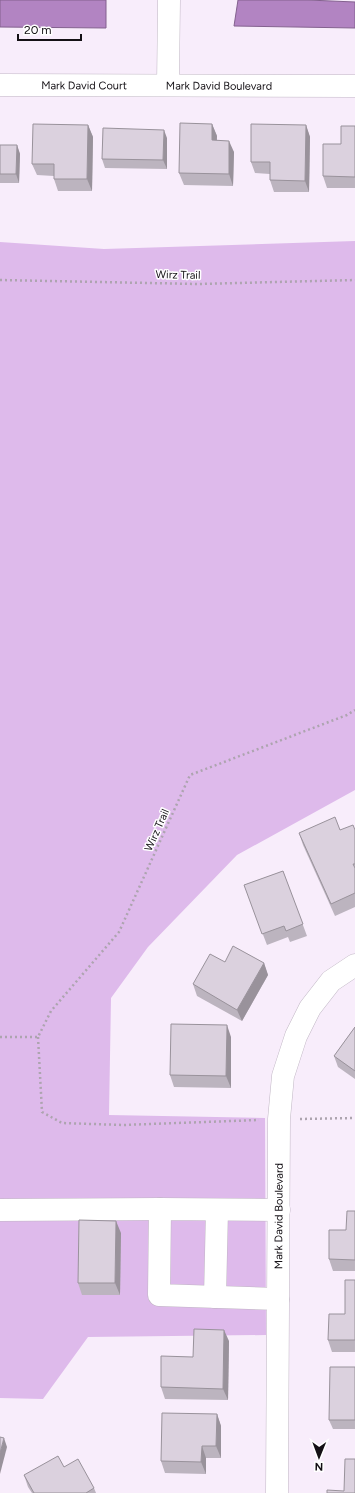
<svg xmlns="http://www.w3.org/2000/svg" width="355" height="1493" font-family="Figtree,sans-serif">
	<rect width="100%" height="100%" fill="#f8edfb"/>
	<!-- green -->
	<path fill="#debaeb" d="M355,241V790L237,855L148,947L111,998L109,1115L265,1118L266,1335L88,1337L43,1399L0,1398V242L104,249Z"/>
	<!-- water -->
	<g fill="#b284c2" stroke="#83618e">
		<path d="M0,0H106V28L0,27Z"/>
		<path d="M238,0H308L355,2V28L234,26Z"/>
	</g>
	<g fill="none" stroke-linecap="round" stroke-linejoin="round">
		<defs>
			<g id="minor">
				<path id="s1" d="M0,85L355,86"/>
				<path d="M168,85L169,0"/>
				<path d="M0,1210L160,1209"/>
				<path d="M215,1297L217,1210"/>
				<path d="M278,1299L159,1295L160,1209L279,1210"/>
				<path id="s2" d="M277,1493L279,1119L283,1076L296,1036L310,1008L331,981L355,965"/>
			</g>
		</defs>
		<!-- minor casing -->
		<use href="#minor" stroke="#c0b6c4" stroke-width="23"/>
		<!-- path -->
		<g stroke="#ada4af" stroke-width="2.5" stroke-dasharray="2 3" stroke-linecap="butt">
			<path d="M0,280L198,284L355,280"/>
			<path d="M0,1037H38L51,1011L119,932L190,775L347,715L355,710"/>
			<path d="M38,1037L42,1112L62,1123L123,1125L259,1120"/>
			<path d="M300,1119L355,1118"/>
		</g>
		<!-- minor -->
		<use href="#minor" stroke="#fff" stroke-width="22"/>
	</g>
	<!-- wall -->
	<g fill="#bcb4bf">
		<path d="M212,124L217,136V140L234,152L233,186L184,185L179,173Z"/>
		<path d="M88,125L93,137L92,191H58L54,179V176L37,175L32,164Z"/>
		<path d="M306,125L310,137L309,192H274L270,180V174L255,173L251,162Z"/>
		<path d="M355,126V188H327L323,176L341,144Z"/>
		<path d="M167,138V169L105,168L102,159Z"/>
		<path d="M0,145H17L20,154L19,183H0Z"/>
		<path d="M340,830H355V907L335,916L303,845L299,833Z"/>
		<path d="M283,871L307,936L290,942L288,937L267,945L244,885Z"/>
		<path d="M225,962L264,963L268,975L242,1021L197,996L193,984Z"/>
		<path d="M355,1027V1079L338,1067L334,1056Z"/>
		<path d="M231,1037V1088L174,1087L170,1075Z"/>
		<path d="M355,1211V1271H333L329,1259L346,1230Z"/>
		<path d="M121,1233L120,1295H82L78,1283Z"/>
		<path d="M355,1280V1352H332L328,1340L345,1314Z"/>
		<path d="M229,1341L228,1400L165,1399L161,1387L193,1357Z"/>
		<path d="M355,1367V1429H333L329,1420Z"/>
		<path d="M217,1414L221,1426V1458H206V1474L165,1473L161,1461Z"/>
		<path d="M24,1475L94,1488L96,1493H32L28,1487Z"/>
	</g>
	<!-- shaded-wall -->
	<g fill="#99929b">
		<path d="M212,124L217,136L216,152L212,140Z"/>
		<path d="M88,125L93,137L92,191L87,179Z"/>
		<path d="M306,125L310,137L309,192L305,181Z"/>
		<path d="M164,130L167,138V169L163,160Z"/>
		<path d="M229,141L234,152L233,186L229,174Z"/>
		<path d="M17,145L20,154L19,183L16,174Z"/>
		<path d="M264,963L268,975L242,1021L237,1010Z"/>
		<path d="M227,1025L231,1037V1088L226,1076Z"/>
		<path d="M116,1221L121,1233L120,1295L115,1283Z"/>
		<path d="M224,1330L229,1341L228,1400L223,1389Z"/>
		<path d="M217,1414L221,1426V1458L216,1446Z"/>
		<path d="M4,1438L7,1447L0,1474V1453Z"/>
		<path d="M202,1446L206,1458V1474L201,1462Z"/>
	</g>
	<!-- building -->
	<g fill="#dbd1de" stroke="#99929b">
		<path d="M180,123L212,124V140L229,141V174L179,173Z"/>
		<path d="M33,124L88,125L87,179H54V164H32Z"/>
		<path d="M251,124L306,125L305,181L270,180V162H251Z"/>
		<path d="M341,126H355V177L323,176V144H341Z"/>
		<path d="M103,128L164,130L163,160L102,159Z"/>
		<path d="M0,145H17L16,174H0Z"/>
		<path d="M335,817L340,830L353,825L355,830V864H353L355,868V893L331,904L299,833Z"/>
		<path d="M283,871L303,924L286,931L284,926L262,934L244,885Z"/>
		<path d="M233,946L264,963L237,1010L193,984L210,954L225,962Z"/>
		<path d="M171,1024L227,1025L226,1076L170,1075Z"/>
		<path d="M355,1027V1071L334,1056Z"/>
		<path d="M347,1211H355V1260L329,1259V1230H346Z"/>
		<path d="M79,1220L116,1221L115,1283H78Z"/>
		<path d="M345,1280H355V1340H328L329,1314H345Z"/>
		<path d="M194,1329L224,1330L223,1389L161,1387V1356L193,1357Z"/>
		<path d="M330,1367H355V1420H329Z"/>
		<path d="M162,1413L217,1414L216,1446H202L201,1462L161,1461Z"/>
		<path d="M0,1437L4,1438L0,1453Z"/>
		<path d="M58,1456L64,1467L78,1459L94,1488L86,1493H34L24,1475Z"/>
		<path d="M345,1459H355V1493H327V1490L344,1491Z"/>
	</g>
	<g text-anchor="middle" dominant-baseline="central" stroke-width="3" stroke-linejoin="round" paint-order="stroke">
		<!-- street labels -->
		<g font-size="11" fill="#141015" stroke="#fff">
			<text stroke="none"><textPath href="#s1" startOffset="219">Mark David Boulevard</textPath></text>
			<text stroke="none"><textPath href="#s1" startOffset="84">Mark David Court</textPath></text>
			<text transform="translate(178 275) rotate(1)">Wirz Trail</text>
			<text transform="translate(157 830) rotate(-66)">Wirz Trail</text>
			<text stroke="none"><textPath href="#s2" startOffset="277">Mark David Boulevard</textPath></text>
		</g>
	</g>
	<!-- north arrow -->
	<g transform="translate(319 1457) rotate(181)" stroke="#ffffff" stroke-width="3" paint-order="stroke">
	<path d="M0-3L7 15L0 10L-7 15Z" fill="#141015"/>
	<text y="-6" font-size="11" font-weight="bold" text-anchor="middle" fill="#141015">N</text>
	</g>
	<!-- scale -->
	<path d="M18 34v6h63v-6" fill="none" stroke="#141015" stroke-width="2"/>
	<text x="24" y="34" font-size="12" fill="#141015" stroke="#ffffff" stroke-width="3" paint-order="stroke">20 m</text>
</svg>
